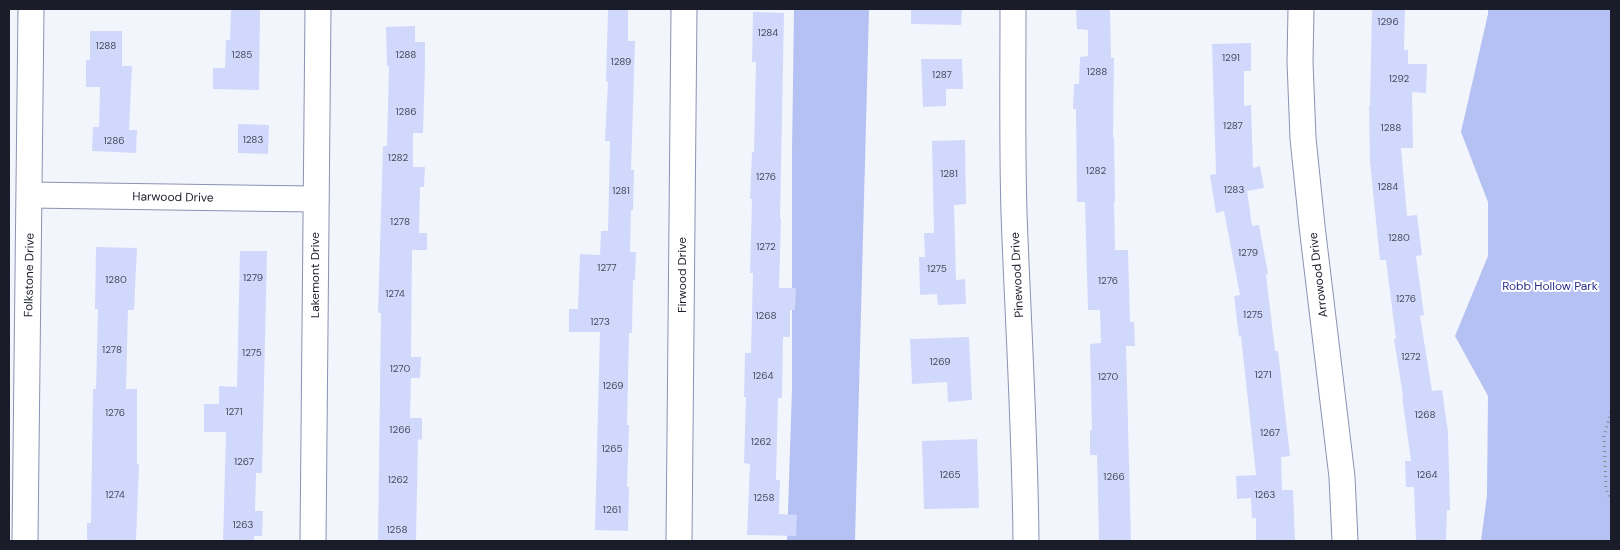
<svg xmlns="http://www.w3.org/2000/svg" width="1620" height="550" font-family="'DM Sans',sans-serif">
	<rect width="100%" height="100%" fill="#f3f5fc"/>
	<!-- green -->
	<g fill="#b4c1f2">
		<path d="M794,9H869L855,541H787L792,390V153Z"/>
		<path d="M1488,9H1611V541H1481L1487,495L1488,396L1455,336L1488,256V202L1461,132L1488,14Z"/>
	</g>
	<!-- building -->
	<g fill="#d0d9fc">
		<path d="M231,9H260L259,90L213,89V68H225L226,40H230Z"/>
		<path d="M608,9H628V41H635L631,170H634L633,210H631L630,252H636L635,280H633L632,333H629L627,425H629L627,487H629L628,531L595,530L600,332H569V309H578L580,254L600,255L601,231H608L610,141H605L608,82L606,81Z"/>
		<path d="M911,9H962L961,25L911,24Z"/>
		<path d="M1076,9H1110L1111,58H1114L1113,137H1114L1115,202H1114L1115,250H1128L1130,322H1134L1135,346H1126L1131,541H1099L1097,455H1090V430H1092L1090,344L1101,343L1100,310H1088L1085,202H1077L1076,109H1073L1074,84H1079L1080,57L1088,56V30L1077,29Z"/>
		<path d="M1372,9H1405L1404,50H1408V64H1427L1426,93L1412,92L1413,148H1401L1407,216L1417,215L1422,255L1416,256L1424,315L1420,316L1432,391L1442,390L1448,432L1450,510H1447L1446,541H1416L1414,487H1406L1405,461H1411L1402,396H1403L1394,339H1396L1386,260H1380L1370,162L1369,106H1370Z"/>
		<path d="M753,12L784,13L780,219H781L779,288H796L795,310H790V337H783L782,398H778L776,480H780L779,514L797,515L796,536L747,535L750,464L744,463L746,397H744L745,353H751L753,273H750L752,199H750L752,152H754L756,62H752Z"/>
		<path d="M415,26V42H425V66L423,133H413V167H425L424,187H420L419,233H427V250H412L411,357H421L420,378H411L410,418H422V440L418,439L416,541H378L381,313H378L383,146H387L389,66H387L386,27Z"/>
		<path d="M90,31H122V66H132L129,130H137L136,153L92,151L93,127H99L100,87H86V60H90Z"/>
		<path d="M1251,43V71H1244V106L1251,105L1253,168L1260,166L1264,188L1247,191L1252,226L1259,225L1268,274H1266L1275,351H1278L1290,456L1281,457L1282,490H1293L1295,541H1256V518H1252L1251,498L1237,499L1236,476L1256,475L1241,336L1239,337L1234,296L1240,295L1224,211L1216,213L1210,175L1216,174L1212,44Z"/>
		<path d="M921,59H962L963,89H946V106L923,107Z"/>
		<path d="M238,124L269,125L268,154L238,153Z"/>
		<path d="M965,140L966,204L954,205L956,280L965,279L966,304L938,305L937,294L920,295L919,257H925L924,233H934L932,141Z"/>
		<path d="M96,247L137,248L134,310H128L126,389H137V464H139L136,541H87V523H91L93,389H96L98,309H95Z"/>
		<path d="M240,251H267L262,473H256L255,511H263L262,536H254V541H223L226,432H204V404H219V386L237,387Z"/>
		<path d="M969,337L972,400L948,402L947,382L912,384L910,339Z"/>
		<path d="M977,439L979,508L924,509L922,441Z"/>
	</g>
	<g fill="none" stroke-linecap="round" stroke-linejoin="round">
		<defs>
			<g id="minor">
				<path d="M1013,9C1013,77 1012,145 1014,213C1018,322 1025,432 1026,541"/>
				<path d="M1301,9L1300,62L1303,138L1312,226L1342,477L1345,541"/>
				<path d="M30,195L316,199"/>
				<path d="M25,541L31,9"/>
				<path d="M313,541L318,9"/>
				<path d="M679,541L684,9"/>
			</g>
		</defs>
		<!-- minor casing -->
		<use href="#minor" stroke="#8a92b2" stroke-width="27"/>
		<!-- path -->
		<path stroke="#848690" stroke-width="3" stroke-dasharray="1 4" stroke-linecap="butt" d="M1611,412L1604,436L1606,489L1611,500"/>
		<!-- minor -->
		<use href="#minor" stroke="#fff" stroke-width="25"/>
	</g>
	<g text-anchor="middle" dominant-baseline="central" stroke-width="4" stroke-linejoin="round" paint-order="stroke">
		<!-- number labels -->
		<g font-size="10" fill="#484c5e">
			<text x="1388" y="21">1296</text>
			<text x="768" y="32">1284</text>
			<text x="106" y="45">1288</text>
			<text x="242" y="54">1285</text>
			<text x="406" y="54">1288</text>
			<text x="1231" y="57">1291</text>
			<text x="621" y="61">1289</text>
			<text x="1097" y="71">1288</text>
			<text x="942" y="74">1287</text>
			<text x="1399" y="78">1292</text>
			<text x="406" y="111">1286</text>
			<text x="1233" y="125">1287</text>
			<text x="1391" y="127">1288</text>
			<text x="253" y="139">1283</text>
			<text x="114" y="140">1286</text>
			<text x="398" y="157">1282</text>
			<text x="1096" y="170">1282</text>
			<text x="949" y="173">1281</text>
			<text x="766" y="176">1276</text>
			<text x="1388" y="186">1284</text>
			<text x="1234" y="189">1283</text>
			<text x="621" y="190">1281</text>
			<text x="400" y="221">1278</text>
			<text x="1399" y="237">1280</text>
			<text x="766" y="246">1272</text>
			<text x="1248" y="252">1279</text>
			<text x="607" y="267">1277</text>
			<text x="937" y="268">1275</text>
			<text x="253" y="277">1279</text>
			<text x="116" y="279">1280</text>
			<text x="1108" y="280">1276</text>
			<text x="395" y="293">1274</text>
			<text x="1406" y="298">1276</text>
			<text x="1253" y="314">1275</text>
			<text x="766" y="315">1268</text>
			<text x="600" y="321">1273</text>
			<text x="112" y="349">1278</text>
			<text x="252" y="352">1275</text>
			<text x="1411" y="356">1272</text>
			<text x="940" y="361">1269</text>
			<text x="400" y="368">1270</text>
			<text x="1263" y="374">1271</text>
			<text x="763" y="375">1264</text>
			<text x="1108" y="376">1270</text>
			<text x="613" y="385">1269</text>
			<text x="234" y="411">1271</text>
			<text x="115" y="412">1276</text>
			<text x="1425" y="414">1268</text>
			<text x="400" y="429">1266</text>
			<text x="1270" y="432">1267</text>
			<text x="761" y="441">1262</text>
			<text x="612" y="448">1265</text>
			<text x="244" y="461">1267</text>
			<text x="950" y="474">1265</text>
			<text x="1427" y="474">1264</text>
			<text x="1114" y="476">1266</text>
			<text x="398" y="479">1262</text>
			<text x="115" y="494">1274</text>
			<text x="1265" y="494">1263</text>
			<text x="764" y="497">1258</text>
			<text x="612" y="509">1261</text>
			<text x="243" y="524">1263</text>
			<text x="397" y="529">1258</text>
		</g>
		<!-- street labels -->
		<g font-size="12" fill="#1a1d29" stroke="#fff">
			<text transform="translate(173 197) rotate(1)">Harwood Drive</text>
			<text transform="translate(29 275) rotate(-89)">Folkstone Drive</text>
			<text transform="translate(315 275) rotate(-90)">Lakemont Drive</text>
			<text transform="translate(682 275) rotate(-90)">Firwood Drive</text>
			<text transform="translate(1017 275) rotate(-93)">Pinewood Drive</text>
			<text transform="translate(1318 275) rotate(-97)">Arrowood Drive</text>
		</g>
		<!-- park labels -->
		<g font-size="12" fill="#282e8a" stroke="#fff">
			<text x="1550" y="286">Robb Hollow Park</text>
		</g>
	</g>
	<!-- border -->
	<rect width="1620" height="550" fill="none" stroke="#1a1d29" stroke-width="20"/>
</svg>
